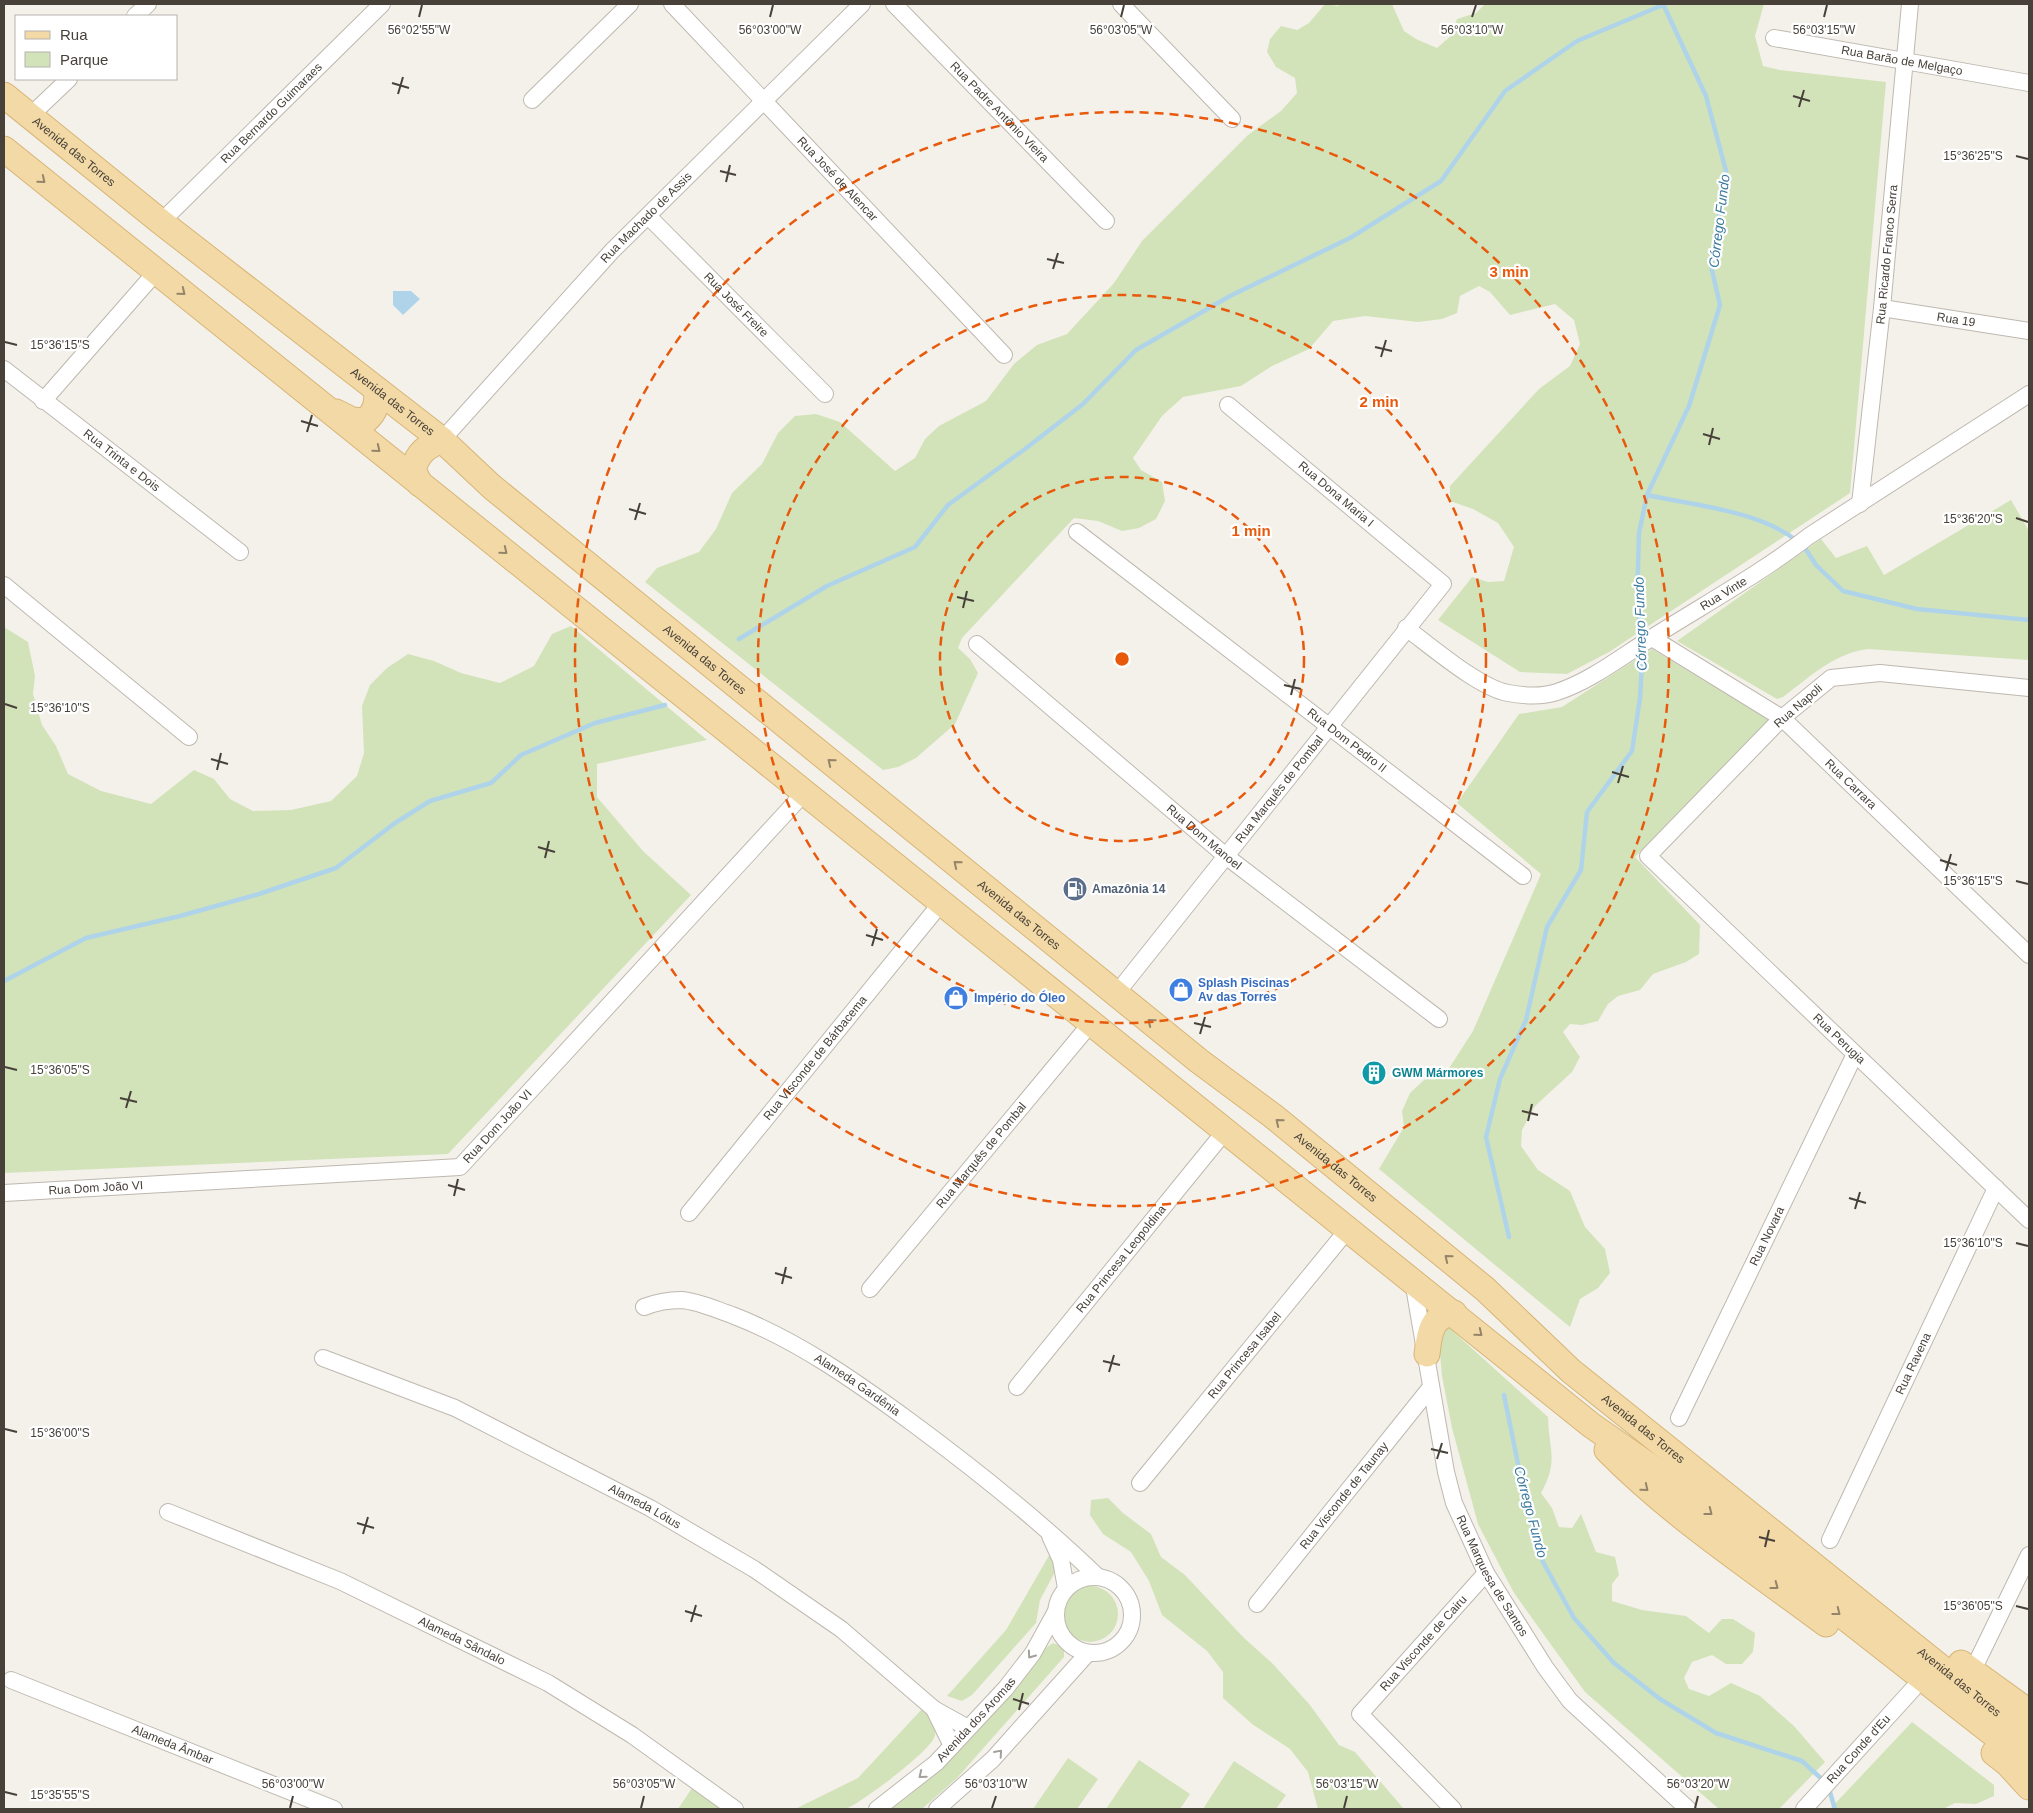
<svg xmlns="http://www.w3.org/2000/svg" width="2033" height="1813" font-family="Helvetica,sans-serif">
	<rect width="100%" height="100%" fill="#f4f1eb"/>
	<!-- green -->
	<g fill="#d2e3b9">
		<path d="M1325,4L1338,6L1340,4H1392L1404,31L1416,39L1437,48L1452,35L1457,19L1476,13L1485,4H1764L1755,36L1763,66L1780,70L1886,82L1850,493L1609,652L1567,674L1520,672L1438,620L1472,577L1488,582L1504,581L1514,547L1498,523L1473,509L1450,501V486L1539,389L1570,366L1580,344L1574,320L1555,304L1510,315L1490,292L1479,286L1460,296L1457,313L1442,319L1418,322L1365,316L1333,321L1309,349L1272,366L1241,386L1183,397L1162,416L1133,458L1141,470L1162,482L1165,501L1156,519L1139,528L1122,531L1098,521L1074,518L962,638L958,648L970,659L978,673L955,724L916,758L898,767L883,770L645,582L657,568L699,552L716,529L732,493L762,464L778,433L795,416L816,414L840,422L895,471L915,458L925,439L939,426L986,401L1014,364L1037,345L1067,334L1114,283L1142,241L1248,135L1281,111L1297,93L1295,78L1276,67L1267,52L1270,39L1281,26L1297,30L1309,23Z"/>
		<path d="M2011,500L2029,531V660L1868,649C1834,653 1810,677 1783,697L1777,699L1677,641L1821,539L1836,558L1867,546L1884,575Z"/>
		<path d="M571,626L707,740L597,764V797L643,851L691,895L448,1154L4,1173V627L28,642L35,676L33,694L42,725L56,746L68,774L101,791L151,804L194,770L214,779L230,799L253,811L291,810L331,801L357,776L364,753L362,706L370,685L387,668L408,654L434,661L461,673L500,683L534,666L552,634Z"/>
		<path d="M1652,649L1769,720L1635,857L1700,925L1699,954L1686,962L1653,974L1640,990L1618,996L1608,1004L1598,1021L1582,1025L1570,1024L1563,1032L1580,1057L1572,1072L1535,1106L1522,1130L1521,1146L1538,1170L1570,1191L1585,1227L1605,1249L1610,1273L1598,1288L1580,1299L1570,1327L1379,1169L1404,1127L1402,1111L1410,1093L1424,1080L1446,1073L1473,1031L1541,874L1457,803L1519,714L1562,707Z"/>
		<path d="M1446,1325L1548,1417C1549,1452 1559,1460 1541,1493L1552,1508L1559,1527L1572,1528L1581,1514L1596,1552L1615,1557L1619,1575L1612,1584V1601L1642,1610L1686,1616L1709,1633L1722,1619H1733L1755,1633L1753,1652L1742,1664H1726L1712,1655L1692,1662L1684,1678L1689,1689L1709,1696L1731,1683L1760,1696L1794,1726L1825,1762L1779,1809H1719L1585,1692L1514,1593L1478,1524L1452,1428L1442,1376L1438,1331Z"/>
		<path d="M1108,1498L1123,1513L1151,1534L1161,1557L1185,1575L1244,1638L1273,1664L1310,1705L1339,1745L1355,1752L1404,1809H1318L1308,1772L1290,1749L1252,1724L1223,1698V1672L1207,1651L1162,1615L1149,1581L1131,1552L1103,1534L1090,1515L1091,1500Z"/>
		<path d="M1051,1552L1057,1568L1040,1600L1036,1623L972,1695L962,1701L947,1696L1006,1630Z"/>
		<circle cx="1090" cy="1614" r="28"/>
		<path d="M1053,1643L1064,1647V1657L957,1778L922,1809H891C952,1767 999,1702 1047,1647Z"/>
		<path d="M922,1709C928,1716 937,1724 935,1735C934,1749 863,1801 848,1808C838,1813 807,1809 795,1809L858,1778Z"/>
		<path d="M1912,1722L1994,1785V1796L1976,1804L1955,1803L1943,1809H1830Z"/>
		<path d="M1068,1758L1098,1779L1077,1809H1033Z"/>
		<path d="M1139,1760L1190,1794L1180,1809H1106Z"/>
		<path d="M1234,1761L1286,1795L1276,1809H1203Z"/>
		<path d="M692,1788L720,1809H678Z"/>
	</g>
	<!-- water -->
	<path fill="#afd4e9" d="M393,291H411L420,299L403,315L393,305Z"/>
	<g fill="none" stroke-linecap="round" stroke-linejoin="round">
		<!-- stream -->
		<g stroke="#afd4e9" stroke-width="4.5">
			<path d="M1647,495C1693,505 1760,511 1797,541"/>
			<path d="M1803,545L1816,565L1843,591L1917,609L2029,620"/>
			<path d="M739,639L827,586L915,547L948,505L1025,449L1083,404L1136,350L1230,296L1350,238L1441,181L1505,91L1577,41L1663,5"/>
			<path d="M1642,640L1637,603L1639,533L1647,495L1689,406L1720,305L1711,266L1726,171L1706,96L1663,4"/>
			<path d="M4,981L86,938L180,916L259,894L336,868L395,823L430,801L491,783L521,755L595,723L665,705"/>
			<path d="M1509,1237L1486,1137L1500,1079L1526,1020L1547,927L1581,870L1587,812L1632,751L1640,698L1643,648"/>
			<path d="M1504,1395L1526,1503L1543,1562L1574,1618L1614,1663L1660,1699L1716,1733L1802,1761L1825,1782"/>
			<path d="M1829,1789L1835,1809"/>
		</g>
		<defs>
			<g id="minor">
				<path id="s1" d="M672,4L1004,355"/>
				<path id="s2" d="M894,4L1106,221"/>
				<path d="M1121,4L1232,119"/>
				<path d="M135,16L148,4"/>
				<path id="s3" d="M1774,38L2029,83"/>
				<path d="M532,100L630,4"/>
				<path d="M30,116L69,79"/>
				<path id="s4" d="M648,216L825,394"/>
				<path id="s5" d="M161,222L382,4"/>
				<path id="s6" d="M1882,308L2029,331"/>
				<path id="s7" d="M4,369L240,552"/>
				<path d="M43,401L156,272"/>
				<path id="s8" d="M442,440L612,251L862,4"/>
				<path id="s9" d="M1860,504L1882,308L1910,4"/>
				<path id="s10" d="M1077,532L1523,876"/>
				<path d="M4,585L189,737"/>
				<path id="s11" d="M1406,628C1431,646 1479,688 1508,693C1524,696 1542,697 1557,692C1591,681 1622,656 1653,637C1705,604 1760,574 1809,536L2029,394"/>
				<path id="s12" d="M1652,638L1782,718L2029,955"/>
				<path id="s13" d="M977,644L1227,857L1439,1019"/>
				<path id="s14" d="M2029,688L1880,673L1831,678L1782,718L1648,856L2029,1220"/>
				<path id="s15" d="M1116,994L1443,584L1228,405"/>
				<path id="s16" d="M4,1193L460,1167L805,792"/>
				<path id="s17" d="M689,1213L942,902"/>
				<path id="s18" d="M1413,1281L1446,1472L1454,1503L1486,1573L1545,1667L1570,1701L1688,1809"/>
				<path id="s19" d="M870,1289L1092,1022"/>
				<path id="s20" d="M644,1307C657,1302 668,1300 681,1300C698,1301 717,1310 732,1315C797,1340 855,1381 911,1422C976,1470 1039,1520 1098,1577"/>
				<path id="s21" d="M323,1358L455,1408L650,1508L754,1569L841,1629L934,1709L968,1728"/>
				<path id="s22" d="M1017,1387L1226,1130"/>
				<path id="s23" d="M1679,1418L1855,1054"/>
				<path id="s24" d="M1140,1483L1349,1228"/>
				<path id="s25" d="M168,1512L340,1581L548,1683L632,1735L735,1809"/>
				<path d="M1050,1536L1061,1560L1066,1588"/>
				<path id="s26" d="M1830,1540L1996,1188"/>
				<circle cx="1094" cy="1615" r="38"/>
				<path id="s27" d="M1257,1604L1431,1387"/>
				<path d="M1972,1672L2029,1555"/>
				<path id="s28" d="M11,1680L334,1809"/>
				<path d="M934,1709L952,1746"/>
				<path id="s29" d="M877,1809L936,1763L1006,1688L1033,1653L1055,1613"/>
				<path d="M937,1809L993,1759L1088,1653"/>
				<path id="s30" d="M1453,1809L1360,1714L1486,1573"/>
				<path id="s31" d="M1804,1809L1913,1689"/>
			</g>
			<g id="primary">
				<path id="s32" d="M4,95L161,222L442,440L492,487L1199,1061L1273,1116L1485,1289L1571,1371L2029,1738"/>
				<path d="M4,149L1591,1425L1671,1481L2029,1762"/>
				<path d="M336,412L352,420L365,421C376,412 377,404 377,390"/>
				<path d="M420,484L413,470C418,452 426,447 442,440"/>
				<path d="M1427,1354C1429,1335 1431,1315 1454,1313"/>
				<path d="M1607,1450C1672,1516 1751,1568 1826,1624"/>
				<path d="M1961,1663L2029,1712"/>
				<path d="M1994,1753L2008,1764L2029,1787"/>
			</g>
		</defs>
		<!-- minor casing -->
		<use href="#minor" stroke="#beb8af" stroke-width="18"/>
		<!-- primary casing -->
		<use href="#primary" stroke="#d7b576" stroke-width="27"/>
		<!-- minor -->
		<use href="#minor" stroke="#fff" stroke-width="16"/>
		<!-- primary -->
		<use href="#primary" stroke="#f3d9a5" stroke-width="25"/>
	</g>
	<!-- one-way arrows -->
	<defs><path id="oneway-chevron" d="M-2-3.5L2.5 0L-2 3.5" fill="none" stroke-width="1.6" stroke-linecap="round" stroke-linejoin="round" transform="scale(1.25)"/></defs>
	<g stroke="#94856a">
		<use href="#oneway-chevron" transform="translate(42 180) rotate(39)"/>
		<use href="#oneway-chevron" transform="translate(182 292) rotate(39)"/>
		<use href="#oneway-chevron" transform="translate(377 449) rotate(39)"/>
		<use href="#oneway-chevron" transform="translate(504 551) rotate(39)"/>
		<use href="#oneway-chevron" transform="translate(831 762) rotate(-141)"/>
		<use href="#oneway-chevron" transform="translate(957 864) rotate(-141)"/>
		<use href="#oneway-chevron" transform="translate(1151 1022) rotate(-141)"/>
		<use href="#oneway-chevron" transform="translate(1279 1122) rotate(-141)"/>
		<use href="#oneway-chevron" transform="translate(1448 1258) rotate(-141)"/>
		<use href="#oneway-chevron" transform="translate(1479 1333) rotate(39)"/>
		<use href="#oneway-chevron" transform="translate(1645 1488) rotate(39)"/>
		<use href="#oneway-chevron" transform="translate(1709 1512) rotate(38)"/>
		<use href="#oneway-chevron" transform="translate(1775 1586) rotate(37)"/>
		<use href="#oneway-chevron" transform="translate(1837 1612) rotate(38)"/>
	</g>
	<g stroke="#a3a09c">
		<use href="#oneway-chevron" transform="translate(1031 1655) rotate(125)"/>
		<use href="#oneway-chevron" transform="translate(999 1753) rotate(-49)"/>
		<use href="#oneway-chevron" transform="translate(922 1775) rotate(141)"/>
	</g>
	<!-- ticks -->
	<path fill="none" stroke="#47413a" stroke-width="2" d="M419,17L422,5M770,17L773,5M1121,17L1124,5M1472,17L1476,5M1824,17L1827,5M392,83L409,88M398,94L403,77M1793,96L1810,101M1799,107L1804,90M2016,156L2028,159M720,171L736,175M726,182L730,165M1047,259L1064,263M1053,269L1058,253M5,342L17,345M1375,347L1392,351M1381,357L1386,340M301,421L318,426M307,432L312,415M1703,434L1720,439M1709,445L1713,428M629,509L646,514M2016,518L2028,522M635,520L640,503M957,597L974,601M963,608L967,591M1284,685L1301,689M1291,695L1295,679M5,704L17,708M211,759L228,764M217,770L221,753M1612,772L1629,777M1618,783L1623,766M538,847L555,852M545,858L549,841M1940,860L1957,865M1946,871L1951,854M2016,881L2028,884M866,935L883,940M872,946L877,929M1194,1023L1211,1027M1200,1034L1205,1017M5,1067L17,1070M120,1098L137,1102M126,1108L131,1091M1522,1111L1538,1115M1528,1121L1532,1104M448,1185L465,1190M454,1196L458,1179M1849,1198L1866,1203M1855,1209L1860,1192M2016,1243L2028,1246M775,1273L792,1278M782,1284L786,1267M1103,1361L1120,1365M1109,1372L1114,1355M5,1429L17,1432M1431,1449L1448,1453M1437,1459L1442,1443M357,1523L374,1528M363,1534L368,1517M1759,1537L1775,1541M1765,1547L1769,1530M2016,1606L2028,1609M685,1611L702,1616M691,1622L696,1605M1013,1699L1029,1704M1019,1710L1023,1693M5,1792L17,1795M290,1808L293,1796M641,1808L644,1796M992,1808L996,1796M1344,1808L1347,1796M1695,1808L1698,1796"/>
	<!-- distance rings -->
	<g fill="none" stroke="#e8590c" stroke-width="2.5" stroke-dasharray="9 6">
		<circle cx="1122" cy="659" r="182"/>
		<circle cx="1122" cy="659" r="364"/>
		<circle cx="1122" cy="659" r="547"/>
	</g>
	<!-- icons -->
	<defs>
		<symbol id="fuel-disc" viewBox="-11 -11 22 22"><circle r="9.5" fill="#5c6f8a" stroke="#fff"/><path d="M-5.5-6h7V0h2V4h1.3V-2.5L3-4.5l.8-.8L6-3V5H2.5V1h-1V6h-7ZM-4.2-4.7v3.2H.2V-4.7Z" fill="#fff"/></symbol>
		<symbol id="shop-disc" viewBox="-11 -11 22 22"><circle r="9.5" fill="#3f7fe0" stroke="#fff"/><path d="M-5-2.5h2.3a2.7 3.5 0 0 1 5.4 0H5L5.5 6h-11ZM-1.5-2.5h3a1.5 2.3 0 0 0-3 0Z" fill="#fff"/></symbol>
		<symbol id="building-disc" viewBox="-11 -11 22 22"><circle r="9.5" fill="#0f9aa8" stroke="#fff"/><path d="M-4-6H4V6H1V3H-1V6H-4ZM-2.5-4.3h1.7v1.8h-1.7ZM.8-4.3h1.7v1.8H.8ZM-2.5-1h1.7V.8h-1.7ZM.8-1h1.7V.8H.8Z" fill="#fff"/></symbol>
	</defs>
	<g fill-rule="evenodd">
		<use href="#fuel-disc" x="1061" y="875" width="28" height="28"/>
		<use href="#shop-disc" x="1167" y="976" width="28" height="28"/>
		<use href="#shop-disc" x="942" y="984" width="28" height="28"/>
		<use href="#building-disc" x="1360" y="1059" width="28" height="28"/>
	</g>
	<g text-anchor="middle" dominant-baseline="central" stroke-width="4.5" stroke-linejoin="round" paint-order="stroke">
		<!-- street labels -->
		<g font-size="12" fill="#47413a" stroke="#fff">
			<text stroke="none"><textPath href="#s3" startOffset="130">Rua Barão de Melgaço</textPath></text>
			<text stroke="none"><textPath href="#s2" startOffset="151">Rua Padre Antônio Vieira</textPath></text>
			<text stroke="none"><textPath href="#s5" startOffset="155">Rua Bernardo Guimaraes</textPath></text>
			<text stroke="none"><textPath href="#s32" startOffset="90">Avenida das Torres</textPath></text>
			<text stroke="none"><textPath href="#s1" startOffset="241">Rua José de Alencar</textPath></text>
			<text stroke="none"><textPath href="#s8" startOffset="302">Rua Machado de Assis</textPath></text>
			<text stroke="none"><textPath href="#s9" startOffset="251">Rua Ricardo Franco Serra</textPath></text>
			<text stroke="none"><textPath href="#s4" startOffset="125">Rua José Freire</textPath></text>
			<text stroke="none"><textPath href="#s6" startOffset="75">Rua 19</textPath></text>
			<text stroke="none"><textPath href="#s32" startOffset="495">Avenida das Torres</textPath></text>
			<text stroke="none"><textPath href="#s7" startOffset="149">Rua Trinta e Dois</textPath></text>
			<text transform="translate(1336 494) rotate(40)">Rua Dona Maria I</text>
			<text stroke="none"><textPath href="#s11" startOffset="365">Rua Vinte</textPath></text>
			<text stroke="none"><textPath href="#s32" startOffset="900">Avenida das Torres</textPath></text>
			<text transform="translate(1798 706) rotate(-41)">Rua Napoli</text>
			<text stroke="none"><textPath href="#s10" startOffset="341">Rua Dom Pedro II</textPath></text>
			<text stroke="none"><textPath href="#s12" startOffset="248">Rua Carrara</textPath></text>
			<text stroke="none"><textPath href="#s15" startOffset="262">Rua Marquês de Pombal</textPath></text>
			<text stroke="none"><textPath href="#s13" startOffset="298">Rua Dom Manoel</textPath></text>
			<text stroke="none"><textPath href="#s32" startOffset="1305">Avenida das Torres</textPath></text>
			<text stroke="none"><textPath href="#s14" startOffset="719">Rua Perugia</textPath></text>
			<text stroke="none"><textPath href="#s17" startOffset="200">Rua Visconde de Bárbacema</textPath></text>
			<text stroke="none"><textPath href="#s16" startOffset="512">Rua Dom João VI</textPath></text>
			<text stroke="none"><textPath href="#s19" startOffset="174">Rua Marquês de Pombal</textPath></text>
			<text stroke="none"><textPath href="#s32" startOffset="1710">Avenida das Torres</textPath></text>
			<text stroke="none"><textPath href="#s16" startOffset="92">Rua Dom João VI</textPath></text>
			<text stroke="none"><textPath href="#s23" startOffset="202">Rua Novara</textPath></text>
			<text stroke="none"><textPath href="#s22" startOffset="165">Rua Princesa Leopoldina</textPath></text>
			<text stroke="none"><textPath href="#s24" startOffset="165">Rua Princesa Isabel</textPath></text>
			<text stroke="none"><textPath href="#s26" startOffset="195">Rua Ravena</textPath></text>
			<text stroke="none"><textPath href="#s20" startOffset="235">Alameda Gardênia</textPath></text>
			<text stroke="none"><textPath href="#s32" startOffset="2114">Avenida das Torres</textPath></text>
			<text stroke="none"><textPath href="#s27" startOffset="139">Rua Visconde de Taunay</textPath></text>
			<text stroke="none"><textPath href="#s21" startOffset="355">Alameda Lótus</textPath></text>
			<text stroke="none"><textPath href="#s18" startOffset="308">Rua Marquesa de Santos</textPath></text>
			<text stroke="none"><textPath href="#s25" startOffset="321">Alameda Sândalo</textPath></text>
			<text stroke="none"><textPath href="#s30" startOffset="228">Rua Visconde de Cairu</textPath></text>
			<text stroke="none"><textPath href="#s32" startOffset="2519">Avenida das Torres</textPath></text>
			<text stroke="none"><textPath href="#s29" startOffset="134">Avenida dos Aromas</textPath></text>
			<text stroke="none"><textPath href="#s28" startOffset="174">Alameda Âmbar</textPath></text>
			<text stroke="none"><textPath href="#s31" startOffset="81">Rua Conde d'Eu</textPath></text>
		</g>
		<!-- service labels -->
		<g font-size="12" font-weight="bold" fill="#4e5e75" stroke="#fff" text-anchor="start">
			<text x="1092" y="889">Amazônia 14</text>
		</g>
		<!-- shop labels -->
		<g font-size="12" font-weight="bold" fill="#366cbe" stroke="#fff" text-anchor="start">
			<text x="1198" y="983">Splash Piscinas<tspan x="1198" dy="14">Av das Torres</tspan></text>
			<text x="974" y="998">Império do Óleo</text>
		</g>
		<!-- culture labels -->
		<g font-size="12" font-weight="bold" fill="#0d838f" stroke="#fff" text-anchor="start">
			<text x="1392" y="1073">GWM Mármores</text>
		</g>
		<!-- water labels -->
		<g font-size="14" font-style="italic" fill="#3c7aa0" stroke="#fff">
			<text transform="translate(1719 221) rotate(-83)">Córrego Fundo</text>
			<text transform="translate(1640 624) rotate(-92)">Córrego Fundo</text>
			<text transform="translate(1531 1512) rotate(75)">Córrego Fundo</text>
		</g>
	</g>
	<g font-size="12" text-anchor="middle" fill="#47413a" stroke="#fff" stroke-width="4.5" stroke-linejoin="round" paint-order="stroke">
		<text x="419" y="34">56°02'55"W</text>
		<text x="770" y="34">56°03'00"W</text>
		<text x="1121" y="34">56°03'05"W</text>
		<text x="1472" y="34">56°03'10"W</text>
		<text x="1824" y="34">56°03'15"W</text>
		<text x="1973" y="160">15°36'25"S</text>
		<text x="60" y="349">15°36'15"S</text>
		<text x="1973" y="523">15°36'20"S</text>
		<text x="60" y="712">15°36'10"S</text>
		<text x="1973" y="885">15°36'15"S</text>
		<text x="60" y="1074">15°36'05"S</text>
		<text x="1973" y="1247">15°36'10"S</text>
		<text x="60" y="1437">15°36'00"S</text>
		<text x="1973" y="1610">15°36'05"S</text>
		<text x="293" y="1788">56°03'00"W</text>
		<text x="644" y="1788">56°03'05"W</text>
		<text x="996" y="1788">56°03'10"W</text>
		<text x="1347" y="1788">56°03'15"W</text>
		<text x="1698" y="1788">56°03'20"W</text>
		<text x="60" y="1799">15°35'55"S</text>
	</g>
	<circle cx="1122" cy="659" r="8" fill="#e8590c" stroke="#fff" stroke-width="2.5"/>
	<g font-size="15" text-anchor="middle" font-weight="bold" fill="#e8590c" stroke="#fff" stroke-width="4.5" stroke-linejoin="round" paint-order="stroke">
		<text x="1509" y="277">3 min</text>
		<text x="1379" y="407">2 min</text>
		<text x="1251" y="536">1 min</text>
	</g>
	<!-- border -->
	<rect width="2033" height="1813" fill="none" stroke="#47413a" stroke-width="10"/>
	<!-- legend -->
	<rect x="15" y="15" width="162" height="65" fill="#ffffff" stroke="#b5b3b0"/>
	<rect x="25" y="31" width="25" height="8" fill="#f3d9a5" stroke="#b5b3b0"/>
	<text x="60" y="40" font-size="15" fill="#47413a">Rua</text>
	<rect x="25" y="52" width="25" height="15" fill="#d2e3b9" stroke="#b5b3b0"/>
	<text x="60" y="65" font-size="15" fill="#47413a">Parque</text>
</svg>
